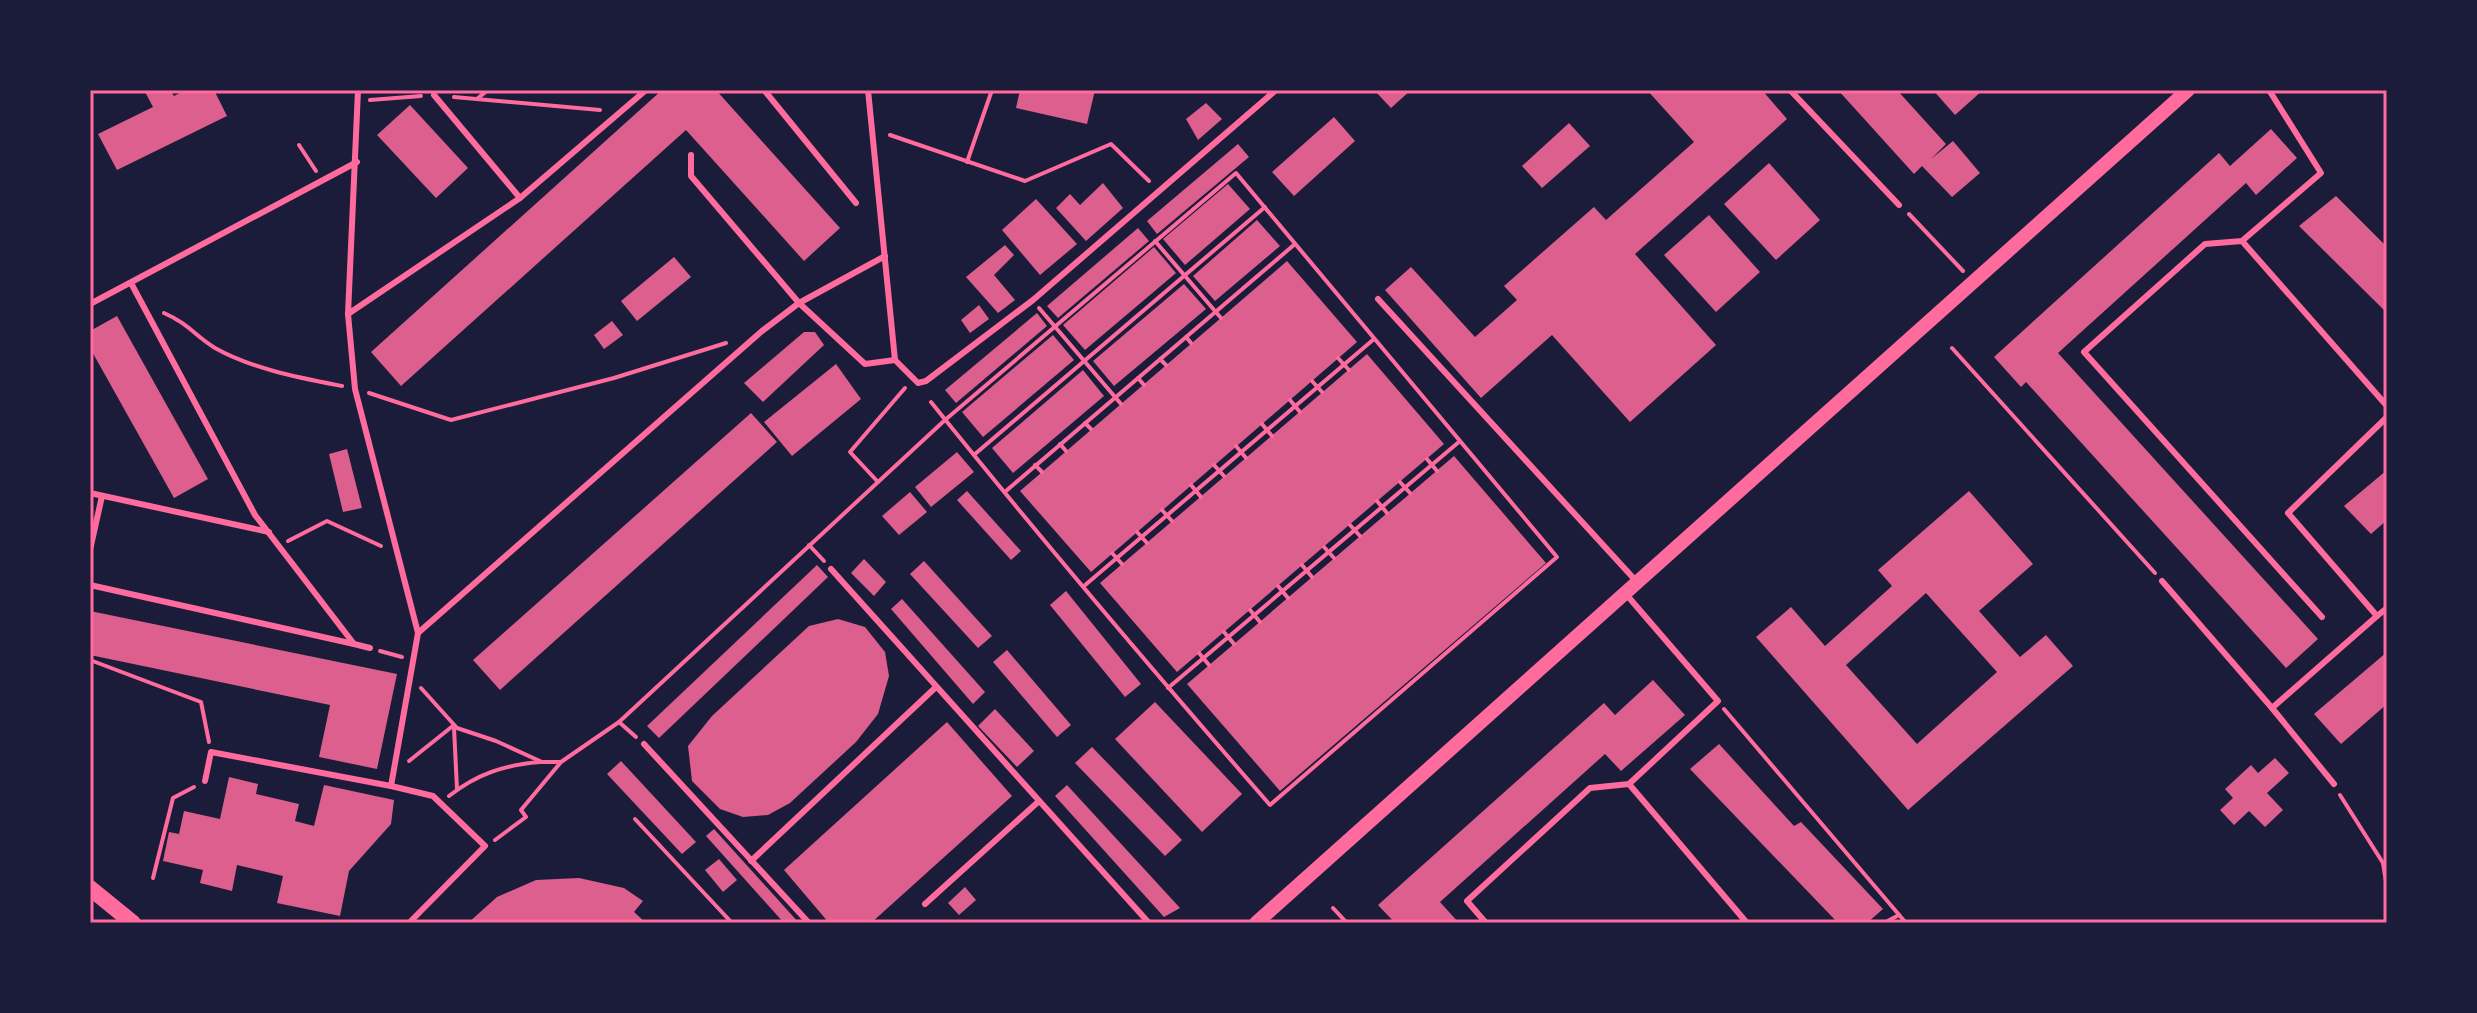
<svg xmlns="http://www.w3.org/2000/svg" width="2477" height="1013" font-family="Roboto,sans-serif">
	<rect width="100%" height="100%" fill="#1b1b3a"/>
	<!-- building -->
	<g fill="#dd5f8e" fill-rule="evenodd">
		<path d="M144,90H170L174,96L186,90H214L227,116L117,170L98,134L153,107Z"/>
		<path d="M662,90H716L840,228L804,261L686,130L401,386L371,352Z"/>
		<path d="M1020,90H1095L1087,124L1016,108Z"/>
		<path d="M1374,90H1411L1391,108Z"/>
		<path d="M1647,90H1762L1787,119L1635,254L1716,345L1630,422L1552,335L1481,398L1385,290L1411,267L1475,337L1517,300L1504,286L1594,207L1606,220L1694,142Z"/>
		<path d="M1838,90H1897L1946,144L1931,159L1953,141L1980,173L1952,197L1922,166L1914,174Z"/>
		<path d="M1933,90H1983L1955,115Z"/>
		<path d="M1206,103L1222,119L1198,140L1186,119Z"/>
		<path d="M410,105L468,168L436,198L377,135Z"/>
		<path d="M1334,117L1355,141L1294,196L1272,172Z"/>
		<path d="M1569,123L1590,146L1542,188L1522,166Z"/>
		<path d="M2271,129L2297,158L2256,195L2246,183L2058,353L2318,639L2286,668L2026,382L2021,387L1994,357L2219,153L2230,166Z"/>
		<path d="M1238,144L1249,157L1157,234L1147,221Z"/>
		<path d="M1769,163L1820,220L1776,260L1724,204Z"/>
		<path d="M1103,183L1123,208L1086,241L1056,208L1070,194L1080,205Z"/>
		<path d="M1228,184L1250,209L1185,265L1163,239Z"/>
		<path d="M2336,196L2387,247V313L2299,226Z"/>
		<path d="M1036,199L1077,244L1040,275L1002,230Z"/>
		<path d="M1709,215L1760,272L1716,312L1664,255Z"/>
		<path d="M1257,220L1280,246L1215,301L1193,276Z"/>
		<path d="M1138,228L1149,241L1058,318L1047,306Z"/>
		<path d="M1005,245L1014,255L994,275L1015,300L998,313L966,277Z"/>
		<path d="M1154,247L1176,273L1085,350L1063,325Z"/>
		<path d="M674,257L691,277L637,321L621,301Z"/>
		<path d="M1287,261L1357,342L1091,572L1020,491Z"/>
		<path d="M1184,284L1206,309L1114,386L1093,361Z"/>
		<path d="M979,305L989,319L970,333L961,320Z"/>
		<path d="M1037,313L1047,326L956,403L945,390Z"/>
		<path d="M117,316L208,479L174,498L90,348V331Z"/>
		<path d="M612,321L623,335L604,349L594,335Z"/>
		<path d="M804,332H815L824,345L763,402L744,383Z"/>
		<path d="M1053,335L1074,360L983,437L962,412Z"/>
		<path d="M1367,354L1444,444L1177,672L1100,583Z"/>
		<path d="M836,364L861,399L792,456L764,422Z"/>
		<path d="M1083,370L1104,396L1013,473L992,448Z"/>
		<path d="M751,413L777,442L500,690L473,660Z"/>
		<path d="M347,449L362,508L343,512L329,454Z"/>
		<path d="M957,452L974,472L931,507L915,487Z"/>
		<path d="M1454,456L1546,563L1280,791L1187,684Z"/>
		<path d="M2387,470V520L2371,534L2344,506Z"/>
		<path d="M967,491L1021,551L1011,560L957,500Z"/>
		<path d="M1969,491L2033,564L1979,611L2020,657L2046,635L2073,666L1908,810L1756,637L1791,607L1825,646L1892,586L1878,570ZM1926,593L1997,672L1917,744L1846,665Z"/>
		<path d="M910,492L927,512L899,535L882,516Z"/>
		<path d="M864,559L886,582L874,596L851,573Z"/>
		<path d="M924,561L992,636L978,648L910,574Z"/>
		<path d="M817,565L828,577L659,738L647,726Z"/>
		<path d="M1066,591L1141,684L1125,697L1050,605Z"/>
		<path d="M902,599L985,692L973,704L891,609Z"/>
		<path d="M90,611L397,674L377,769L319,757L330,705L90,655Z"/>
		<path d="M838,619L865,627L885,652L889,676L878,714L856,742L790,803L768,815L743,817L720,809L692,781L688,746L712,716L809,626Z"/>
		<path d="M1007,650L1071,725L1057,737L993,662Z"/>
		<path d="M2387,652V704L2341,744L2314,714Z"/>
		<path d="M1653,680L1685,715L1621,771L1605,754L1440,902L1459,923H1395L1378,905L1604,703L1615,715Z"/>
		<path d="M1155,702L1242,794L1202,832L1115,739Z"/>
		<path d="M995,709L1034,751L1017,767L978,726Z"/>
		<path d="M947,722L1012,796L871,923H829L784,870Z"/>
		<path d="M1719,744L1794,826L1801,822L1883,909L1867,923H1838L1690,769Z"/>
		<path d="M1092,747L1182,840L1165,856L1075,763Z"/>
		<path d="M2275,758L2289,773L2267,793L2283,810L2265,827L2249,811L2234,825L2220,810L2233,798L2225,789L2251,765L2258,773Z"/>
		<path d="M621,761L696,842L682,854L607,774Z"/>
		<path d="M229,777L258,784L256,794L299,804L295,821L314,826L324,785L394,800L391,824L349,871L340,916L277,903L283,876L237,865L232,891L200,883L203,870L163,861L169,832L179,834L184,811L220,819Z"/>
		<path d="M1067,785L1180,908L1164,917L1055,796Z"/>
		<path d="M714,829L799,923H784L706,836Z"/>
		<path d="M719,859L737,880L723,892L705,870Z"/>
		<path d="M579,878L624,888L643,901L634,912L646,923H468L497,897L536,880Z"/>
		<path d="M965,887L976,900L959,915L948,903Z"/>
	</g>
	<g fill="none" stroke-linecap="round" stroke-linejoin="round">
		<!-- path -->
		<g stroke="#ff6b9d" stroke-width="4">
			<path d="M454,97L600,110"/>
			<path d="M478,98L488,90"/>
			<path d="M370,100L421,96"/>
			<path d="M890,135L1025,181L1111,144L1149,181"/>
			<path d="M299,145L316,171"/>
			<path d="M967,162L992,90"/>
			<path d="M1909,214L1963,271"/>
			<path d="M1155,241L1221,318"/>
			<path d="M1039,308L1121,404"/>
			<path d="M164,313C189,324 195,336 215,348C252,369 301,378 342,386"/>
			<path d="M1186,337L1191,343"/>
			<path d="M1952,348L2155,573"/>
			<path d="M1338,358L1349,370"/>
			<path d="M1160,359L1166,365"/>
			<path d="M1138,378L1144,385"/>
			<path d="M1312,381L1322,392"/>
			<path d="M369,393L451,420L614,378L726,343"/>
			<path d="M1290,400L1300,412"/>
			<path d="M1085,423L1091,429"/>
			<path d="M1262,424L1272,436"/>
			<path d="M1060,444L1066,451"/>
			<path d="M1236,446L1246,458"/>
			<path d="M975,454L1265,207"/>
			<path d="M1427,459L1437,471"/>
			<path d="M1035,465L1042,472"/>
			<path d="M1214,465L1224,476"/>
			<path d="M878,482L850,452L905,388"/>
			<path d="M1400,482L1410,493"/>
			<path d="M1191,485L1201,497"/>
			<path d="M1006,491L1295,244"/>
			<path d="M1377,501L1387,513"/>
			<path d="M1162,510L1172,521"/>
			<path d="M1350,525L1360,536"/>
			<path d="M1137,532L1147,543"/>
			<path d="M288,541L327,521L381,546"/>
			<path d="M809,545L824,561"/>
			<path d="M1324,547L1334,558"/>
			<path d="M1112,553L1122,564"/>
			<path d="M1302,565L1312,577"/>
			<path d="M1084,586L1374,339"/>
			<path d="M1278,586L1288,598"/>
			<path d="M1250,610L1260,622"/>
			<path d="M1224,632L1234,644"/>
			<path d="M380,651L402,657"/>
			<path d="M1199,653L1209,665"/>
			<path d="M90,660L201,702L209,742"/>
			<path d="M421,688L457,728L496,741L542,762H560"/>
			<path d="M1168,688L1460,441"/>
			<path d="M1724,709L1906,923"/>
			<path d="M619,722L636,737"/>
			<path d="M454,728L457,789"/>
			<path d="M409,761L454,725"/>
			<path d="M2340,795L2383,863L2387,888"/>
			<path d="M449,796C477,774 504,765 540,762"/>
			<path d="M635,819L732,923"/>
			<path d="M495,840L526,817L521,810L561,762L619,722L945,420L1236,173L1557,557L1270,805C1155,673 1041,539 931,402"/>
			<path d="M153,878L173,798L194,787"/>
			<path d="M1333,908L1347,923"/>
			<path d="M1884,923L1899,915"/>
		</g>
		<!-- service -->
		<g stroke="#ff6b9d" stroke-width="6">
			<path d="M358,90L348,314L355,389L418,633"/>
			<path d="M764,90L856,203"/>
			<path d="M868,90L895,360L918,383L926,381L1033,300L1276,90"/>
			<path d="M1790,90L1899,205"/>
			<path d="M2269,90L2321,173L2242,241L2205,244L2084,352L2322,617"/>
			<path d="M434,95L520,198"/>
			<path d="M691,155V176L799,303L865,364L895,360"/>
			<path d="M2242,241L2387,406"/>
			<path d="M131,283L255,515L354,644L370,648"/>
			<path d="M1378,299L1637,582"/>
			<path d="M90,304L357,162"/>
			<path d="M348,314L520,198L646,90"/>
			<path d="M90,493L269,532"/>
			<path d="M90,550L102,496"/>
			<path d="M831,569L1149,923"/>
			<path d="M2162,581L2272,708L2377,616L2288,513L2387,417"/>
			<path d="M90,585L354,644"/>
			<path d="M2377,616L2387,608"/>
			<path d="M2272,708L2334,784"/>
			<path d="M644,744L809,923"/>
			<path d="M205,781L211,752L391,786"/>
			<path d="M1629,784L1747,923"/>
			<path d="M751,861L936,687"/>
			<path d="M925,904L1038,802"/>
			<path d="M409,923L485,846L433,796L391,786L418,633L762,331L799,303L885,256"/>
			<path d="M1486,923L1467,901L1590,788L1629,784L1718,701L1625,593"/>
		</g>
		<!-- tertiary -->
		<path stroke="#ff6b9d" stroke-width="14" d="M1256,923L2188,90"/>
		<!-- secondary -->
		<path stroke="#ff6b9d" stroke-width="16" d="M90,888L133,923"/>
	</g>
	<!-- border -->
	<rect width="2477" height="1013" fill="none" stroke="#1b1b3a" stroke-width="184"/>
	<rect x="92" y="92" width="2293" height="829" fill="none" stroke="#ff6b9d" stroke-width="3"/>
</svg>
